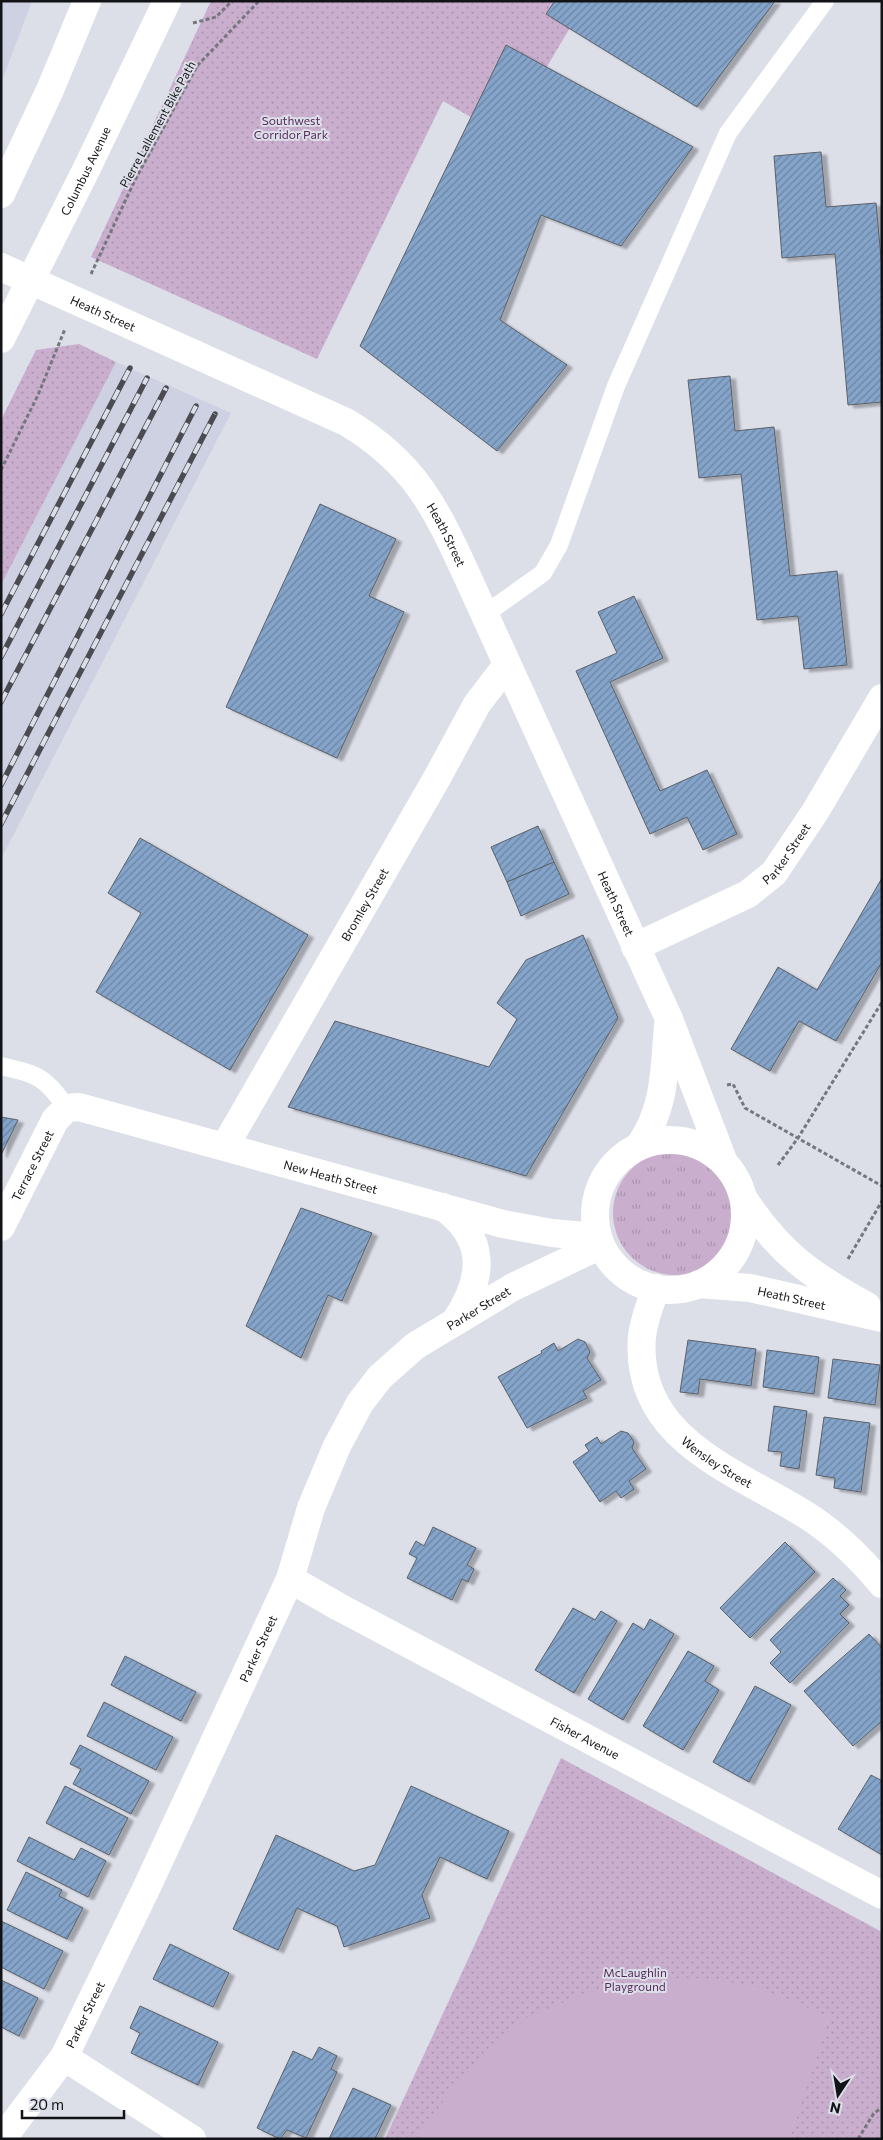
<svg xmlns="http://www.w3.org/2000/svg" width="883" height="2140" font-family="Commissioner,sans-serif">
	<defs>
		<pattern id="grass-tufts" width="24" height="20" patternUnits="userSpaceOnUse" patternTransform="scale(1.25)"><rect width="24" height="20" fill="#caaece"/><path d="M3 7l-1-3M5 7V3M7 7l1-3M15 17l-1-3M17 17v-4M19 17l1-3" fill="none" stroke="#ac95b0"/></pattern>
		<pattern id="park-dots" width="8" height="8" patternUnits="userSpaceOnUse" patternTransform="scale(1.25)"><rect width="8" height="8" fill="#caaece"/><path d="M2 2h.1M6 6h.1" fill="none" stroke="#ac95b0" stroke-width="1.8" stroke-linecap="round"/></pattern>
		<pattern id="building-hatch" width="6" height="6" patternUnits="userSpaceOnUse" patternTransform="scale(1.25)"><rect width="6" height="6" fill="#85a4ca"/><path d="M-1 1l2-2M0 6l6-6M5 7l2-2" fill="none" stroke="#6b84a3"/></pattern>
		<filter id="shadow"><feDropShadow dx="5.5" dy="3" stdDeviation="1" flood-color="#0004"/></filter>
	</defs>
	<rect width="100%" height="100%" fill="#dcdee8"/>
	<!-- built -->
	<g fill="#ced1e2">
		<path d="M1,1H32L1,83Z"/>
		<path d="M116,362L231,413L1,859V585Z"/>
	</g>
	<!-- grass -->
	<circle fill="url(#grass-tufts)" cx="675" cy="1213" r="62"/>
	<!-- park -->
	<g fill="url(#park-dots)">
		<path d="M211,1H586L505,137L443,101L317,359L91,257Z"/>
		<path d="M79,344L116,362L1,585V420L36,350Z"/>
		<path d="M561,1758L882,1932V2139H385Z"/>
	</g>
	<!-- pitch -->
	<path fill="#caaece" d="M650,1978H702L755,1986L830,2017L790,2139H427L420,2133L452,2090L485,2051L524,2019L586,1993Z"/>
	<!-- building -->
	<g fill="url(#building-hatch)" stroke="#5b6168" filter="url(#shadow)">
		<path d="M555,1H775L697,107L546,14Z"/>
		<path d="M506,45L693,147L621,246L541,215L500,320L567,365L497,451L360,346Z"/>
		<path d="M821,152L826,207L876,203L882,269V402L848,405L835,254L782,258L774,156Z"/>
		<path d="M730,376L735,431L774,427L790,576L837,571L847,665L804,669L798,616L757,620L741,474L699,478L688,380Z"/>
		<path d="M320,504L396,539L369,596L404,612L337,758L226,707Z"/>
		<path d="M634,596L663,658L610,682L660,791L707,770L737,834L703,850L687,817L650,834L576,671L617,653L598,612Z"/>
		<path d="M538,826L554,862L507,882L491,847Z"/>
		<path d="M140,838L308,935L230,1070L96,992L141,913L108,893Z"/>
		<path d="M554,862L569,894L521,916L507,882Z"/>
		<path d="M882,878V962L836,1041L799,1021L770,1071L731,1049L778,967L817,990Z"/>
		<path d="M583,935L618,1018L526,1176L288,1107L335,1021L489,1067L517,1019L497,1003L526,960Z"/>
		<path d="M1,1117L18,1120L1,1155Z"/>
		<path d="M301,1208L372,1233L342,1301L328,1295L301,1358L246,1326Z"/>
		<path d="M578,1339L585,1342L590,1352L587,1358L601,1380L583,1391L587,1398L527,1428L498,1377L542,1353L541,1351L554,1343L558,1351Z"/>
		<path d="M688,1340L756,1349L751,1386L700,1379L698,1394L680,1392Z"/>
		<path d="M767,1350L819,1357L814,1394L763,1387Z"/>
		<path d="M833,1359L880,1365L875,1405L828,1398Z"/>
		<path d="M774,1406L807,1411L799,1469L780,1466L782,1452L768,1451Z"/>
		<path d="M824,1417L870,1423L861,1492L834,1488L835,1478L816,1475Z"/>
		<path d="M621,1431L628,1433L634,1442L632,1448L646,1469L629,1481L634,1489L621,1498L616,1491L600,1502L573,1462L589,1451L585,1445L597,1437L601,1444Z"/>
		<path d="M433,1527L476,1548L467,1565L474,1569L468,1582L462,1579L452,1600L407,1578L417,1558L409,1554L416,1541L424,1546Z"/>
		<path d="M785,1542L815,1572L750,1638L720,1608Z"/>
		<path d="M833,1578L846,1590L840,1596L849,1605L840,1614L849,1623L790,1683L770,1663L781,1652L770,1640Z"/>
		<path d="M573,1608L595,1620L601,1611L617,1621L574,1693L535,1670Z"/>
		<path d="M650,1619L674,1634L623,1720L588,1699L633,1623L644,1630Z"/>
		<path d="M869,1634L882,1648V1721L853,1746L804,1691Z"/>
		<path d="M688,1651L714,1666L705,1681L719,1690L683,1750L643,1726Z"/>
		<path d="M125,1656L196,1692L181,1721L111,1685Z"/>
		<path d="M755,1686L791,1705L749,1782L713,1762Z"/>
		<path d="M104,1702L173,1737L156,1770L87,1736Z"/>
		<path d="M80,1745L149,1781L131,1814L73,1784L81,1769L70,1764Z"/>
		<path d="M871,1775L882,1781V1855L838,1829Z"/>
		<path d="M65,1786L128,1818L109,1855L46,1823Z"/>
		<path d="M411,1786L509,1831L487,1879L440,1857L422,1895L430,1918L344,1947L337,1926L297,1908L278,1950L233,1929L276,1835L354,1871L375,1865Z"/>
		<path d="M29,1837L74,1860L81,1848L106,1861L88,1897L17,1861Z"/>
		<path d="M26,1872L62,1890L59,1896L83,1908L67,1939L7,1910Z"/>
		<path d="M1,1921L63,1951L44,1989L1,1967Z"/>
		<path d="M170,1944L229,1973L213,2007L153,1979Z"/>
		<path d="M1,1980L38,1998L19,2036L1,2027Z"/>
		<path d="M140,2006L218,2042L198,2085L131,2053L140,2033L130,2028Z"/>
		<path d="M319,2047L337,2056L331,2069L337,2072L306,2138L287,2130L280,2139L257,2128L293,2051L312,2060Z"/>
		<path d="M353,2088L391,2105L375,2139H329Z"/>
	</g>
	<g fill="none" stroke-linecap="round" stroke-linejoin="round">
		<!-- path -->
		<g stroke="#76777e" stroke-width="3" stroke-dasharray="4 2.5" stroke-linecap="butt">
			<path d="M193,23L216,17L232,1"/>
			<path d="M91,274L135,180L197,66L259,1"/>
			<path d="M1,470L38,395L65,329"/>
			<path d="M727,1085L733,1084L745,1108L882,1186"/>
			<path d="M778,1165L798,1138L882,1002"/>
			<path d="M848,1259L882,1201"/>
			<path d="M858,2139L874,2113L882,2108"/>
		</g>
		<!-- lane -->
		<g stroke="#fff" stroke-width="18">
			<path d="M484,615L543,573L559,545L616,386L728,133L825,1"/>
			<path d="M1,1066C39,1075 44,1076 67,1108"/>
		</g>
		<!-- street -->
		<g stroke="#fff" stroke-width="28">
			<path id="s1" d="M635,947L748,894L774,873L815,812L882,698"/>
			<path id="s2" d="M225,1146L437,778L477,704L507,665"/>
			<path id="s3" d="M1,1227L55,1120L67,1108L79,1107L503,1224L552,1233L597,1237"/>
			<path id="s4" d="M656,1288C650,1304 644,1320 642,1336C633,1439 736,1471 806,1515C835,1533 860,1558 882,1584"/>
			<path id="s5" d="M290,1579L339,1607L882,1895"/>
		</g>
		<!-- secondary -->
		<g stroke="#fff" stroke-width="28">
			<path id="s6" d="M1,267L346,422C415,463 436,508 468,578L669,1019L723,1160"/>
			<circle cx="670" cy="1215" r="75"/>
			<path d="M640,1145C666,1106 664,1070 668,1025"/>
			<path d="M744,1199C779,1253 812,1276 867,1306"/>
			<path d="M443,1207C487,1238 484,1278 456,1320"/>
			<path id="s7" d="M699,1284L750,1288L882,1318"/>
			<path d="M64,2057L192,2139"/>
			<path id="s8" d="M2,2139L64,2057L146,1889L290,1579L311,1508L337,1446L360,1403L380,1377L415,1346L513,1287L599,1246"/>
		</g>
		<!-- primary -->
		<g stroke="#fff" stroke-width="28">
			<path d="M1,194L50,90L87,1"/>
			<path id="s9" d="M1,339L87,168L167,1"/>
		</g>
		<defs>
			<g id="rail">
				<path d="M1,614L130,368"/>
				<path d="M1,657L147,378"/>
				<path d="M1,702L166,388"/>
				<path d="M1,785L196,406"/>
				<path d="M1,824L215,414"/>
			</g>
		</defs>
		<!-- rail casing -->
		<use href="#rail" stroke="#4a4c51" stroke-width="5.5"/>
		<!-- rail -->
		<use href="#rail" stroke="#dcdee8" stroke-width="4" stroke-dasharray="11" stroke-linecap="butt"/>
	</g>
	<g text-anchor="middle" dominant-baseline="central" stroke-width="4" stroke-linejoin="round" paint-order="stroke">
		<!-- park labels -->
		<g font-size="12" fill="#572c5d" stroke="#dcdee8">
			<text x="291" y="120">Southwest<tspan x="291" dy="14">Corridor Park</tspan></text>
			<text x="635" y="1972">McLaughlin<tspan x="635" dy="14">Playground</tspan></text>
		</g>
		<!-- street labels -->
		<g font-size="12" fill="#121316" stroke="#dcdee8">
			<text transform="translate(157 124) rotate(-61)">Pierre Lallement Bike Path</text>
			<text stroke="none"><textPath href="#s9" startOffset="188">Columbus Avenue</textPath></text>
			<text stroke="none"><textPath href="#s6" startOffset="112">Heath Street</textPath></text>
			<text stroke="none"><textPath href="#s6" startOffset="532">Heath Street</textPath></text>
			<text stroke="none"><textPath href="#s1" startOffset="181">Parker Street</textPath></text>
			<text stroke="none"><textPath href="#s6" startOffset="938">Heath Street</textPath></text>
			<text stroke="none"><textPath href="#s2" startOffset="279">Bromley Street</textPath></text>
			<text stroke="none"><textPath href="#s3" startOffset="69">Terrace Street</textPath></text>
			<text stroke="none"><textPath href="#s3" startOffset="410">New Heath Street</textPath></text>
			<text stroke="none"><textPath href="#s7" startOffset="94">Heath Street</textPath></text>
			<text stroke="none"><textPath href="#s8" startOffset="975">Parker Street</textPath></text>
			<text stroke="none"><textPath href="#s4" startOffset="206">Wensley Street</textPath></text>
			<text stroke="none"><textPath href="#s8" startOffset="555">Parker Street</textPath></text>
			<text stroke="none"><textPath href="#s5" startOffset="335">Fisher Avenue</textPath></text>
			<text stroke="none"><textPath href="#s8" startOffset="150">Parker Street</textPath></text>
		</g>
	</g>
	<!-- border -->
	<rect width="883" height="2140" fill="none" stroke="#121316" stroke-width="5"/>
	<!-- north arrow -->
	<g transform="translate(838 2095) rotate(192)" stroke="#dcdee8" stroke-width="4" paint-order="stroke">
	<path d="M0-4L9 19L0 12L-9 19Z" fill="#121316"/>
	<text y="-8" font-size="14" font-weight="bold" text-anchor="middle" fill="#121316">N</text>
	</g>
	<!-- scale -->
	<path d="M22 2110v8h102v-8" fill="none" stroke="#121316" stroke-width="2.5"/>
	<text x="30" y="2110" font-size="15" fill="#121316" stroke="#dcdee8" stroke-width="4" paint-order="stroke">20 m</text>
</svg>
